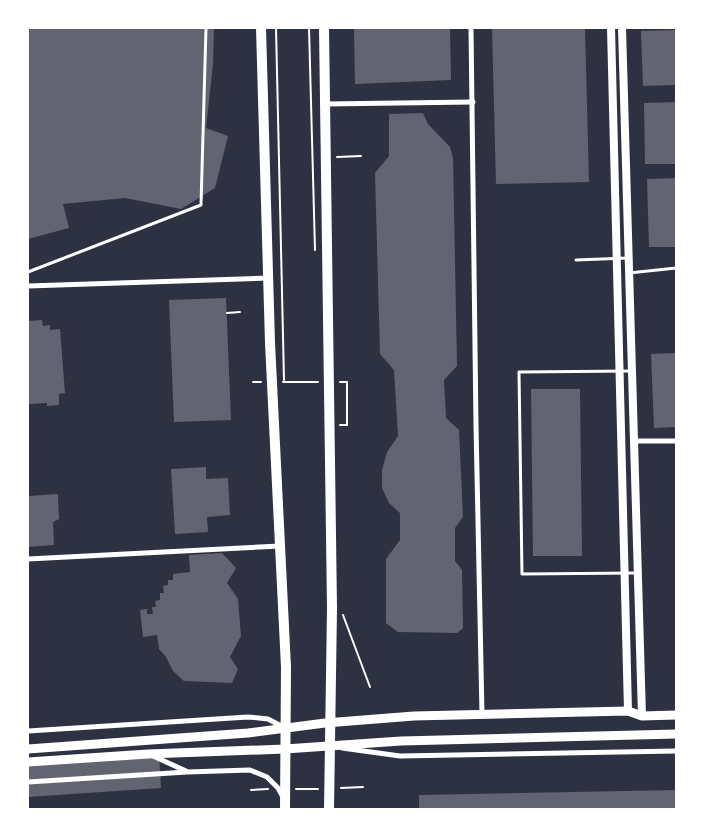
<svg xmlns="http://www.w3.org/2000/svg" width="704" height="837" font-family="Literata,serif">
	<rect width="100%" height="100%" fill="#2d3142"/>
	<!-- building -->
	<g fill="#626471">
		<path d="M28,28H214L213,64L206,128L228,136L215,188L181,209L125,198L63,204L69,228L28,239Z"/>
		<path d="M354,28H450L451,80L355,84Z"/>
		<path d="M492,28H585L589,182L496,184Z"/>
		<path d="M676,30V85L643,86L641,31Z"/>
		<path d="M676,102V164H645L644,103Z"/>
		<path d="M423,113L428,124L450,147L453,158L457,366L444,380L446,418L459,430L463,517L455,528V561L462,570L463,628L457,633L398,632L386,623V559L400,540V513L389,503L382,488V470L387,452L398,436L394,370L380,354L375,173L389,156V114Z"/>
		<path d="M676,178V247H649L647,179Z"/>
		<path d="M226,298L231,420L174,422L169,300Z"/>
		<path d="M42,320L43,326L50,325V330L60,329L65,393L59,394V405L47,406V403L28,404V321Z"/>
		<path d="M676,353V427L654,428L651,354Z"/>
		<path d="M531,389H580L582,556H533Z"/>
		<path d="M206,467V479L228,478L230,515L207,517L208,532L175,534L171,469Z"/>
		<path d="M58,494L59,519L53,522L54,545L28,547V496Z"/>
		<path d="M222,553L236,568L227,583L238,599L241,636L230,657L238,669L232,683L184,681L173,671L166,657L159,649L157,635L143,637L140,610L147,609V614H153L152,607H156L155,601L160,600V593H164L163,586L168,585V580H173V574L190,572L189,555Z"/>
		<path d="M159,754L161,788L28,797V762Z"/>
		<path d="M676,790V810H419V795Z"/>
	</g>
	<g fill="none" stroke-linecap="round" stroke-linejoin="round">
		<!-- path -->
		<g stroke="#fff" stroke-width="2">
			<path d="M276,28L284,380"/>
			<path d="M309,28L315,250"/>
			<path d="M337,157L361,156"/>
			<path d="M227,313L240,312"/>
			<path d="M253,382H261"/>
			<path d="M283,382H318"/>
			<path d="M340,425H347V382H340"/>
			<path d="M343,615L370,687"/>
			<path d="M341,788L363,787"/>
			<path d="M296,789H318"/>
			<path d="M251,790L268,789"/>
		</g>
		<!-- service -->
		<g stroke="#fff" stroke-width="3">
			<path d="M576,260L628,258"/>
			<path d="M28,272L201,205L206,28"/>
			<path d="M629,273L676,268"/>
			<path d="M632,371L519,372L522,574L637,573"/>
		</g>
		<!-- minor -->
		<g stroke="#fff" stroke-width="5">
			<path d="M471,28L476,425L482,714"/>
			<path d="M325,104L473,102"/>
			<path d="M28,286L268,278"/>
			<path d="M633,441H676"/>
			<path d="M28,559L280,546"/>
			<path d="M28,731L248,717L268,719L285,728"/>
			<path d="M342,748L400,756L676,751"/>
			<path d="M153,756L186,771"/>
			<path d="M28,782L187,772L250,770L267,777L278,788L283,797"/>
		</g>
		<!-- tertiary -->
		<g stroke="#fff" stroke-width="8">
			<path d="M611,28L628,711"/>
			<path d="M622,28L642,716"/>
		</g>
		<!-- secondary -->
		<g stroke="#fff" stroke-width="9">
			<path d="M28,749L248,733L325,723L414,716L628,711L642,716L676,715"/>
			<path d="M28,762L148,754L285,749L401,741L676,734"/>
		</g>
		<!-- trunk -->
		<g stroke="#fff" stroke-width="10">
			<path d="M261,28L270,343L286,667L285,810"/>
			<path d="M324,28L332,608L329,810"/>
		</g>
	</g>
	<!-- border -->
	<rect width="704" height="837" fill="none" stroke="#ffffff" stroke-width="58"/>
</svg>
